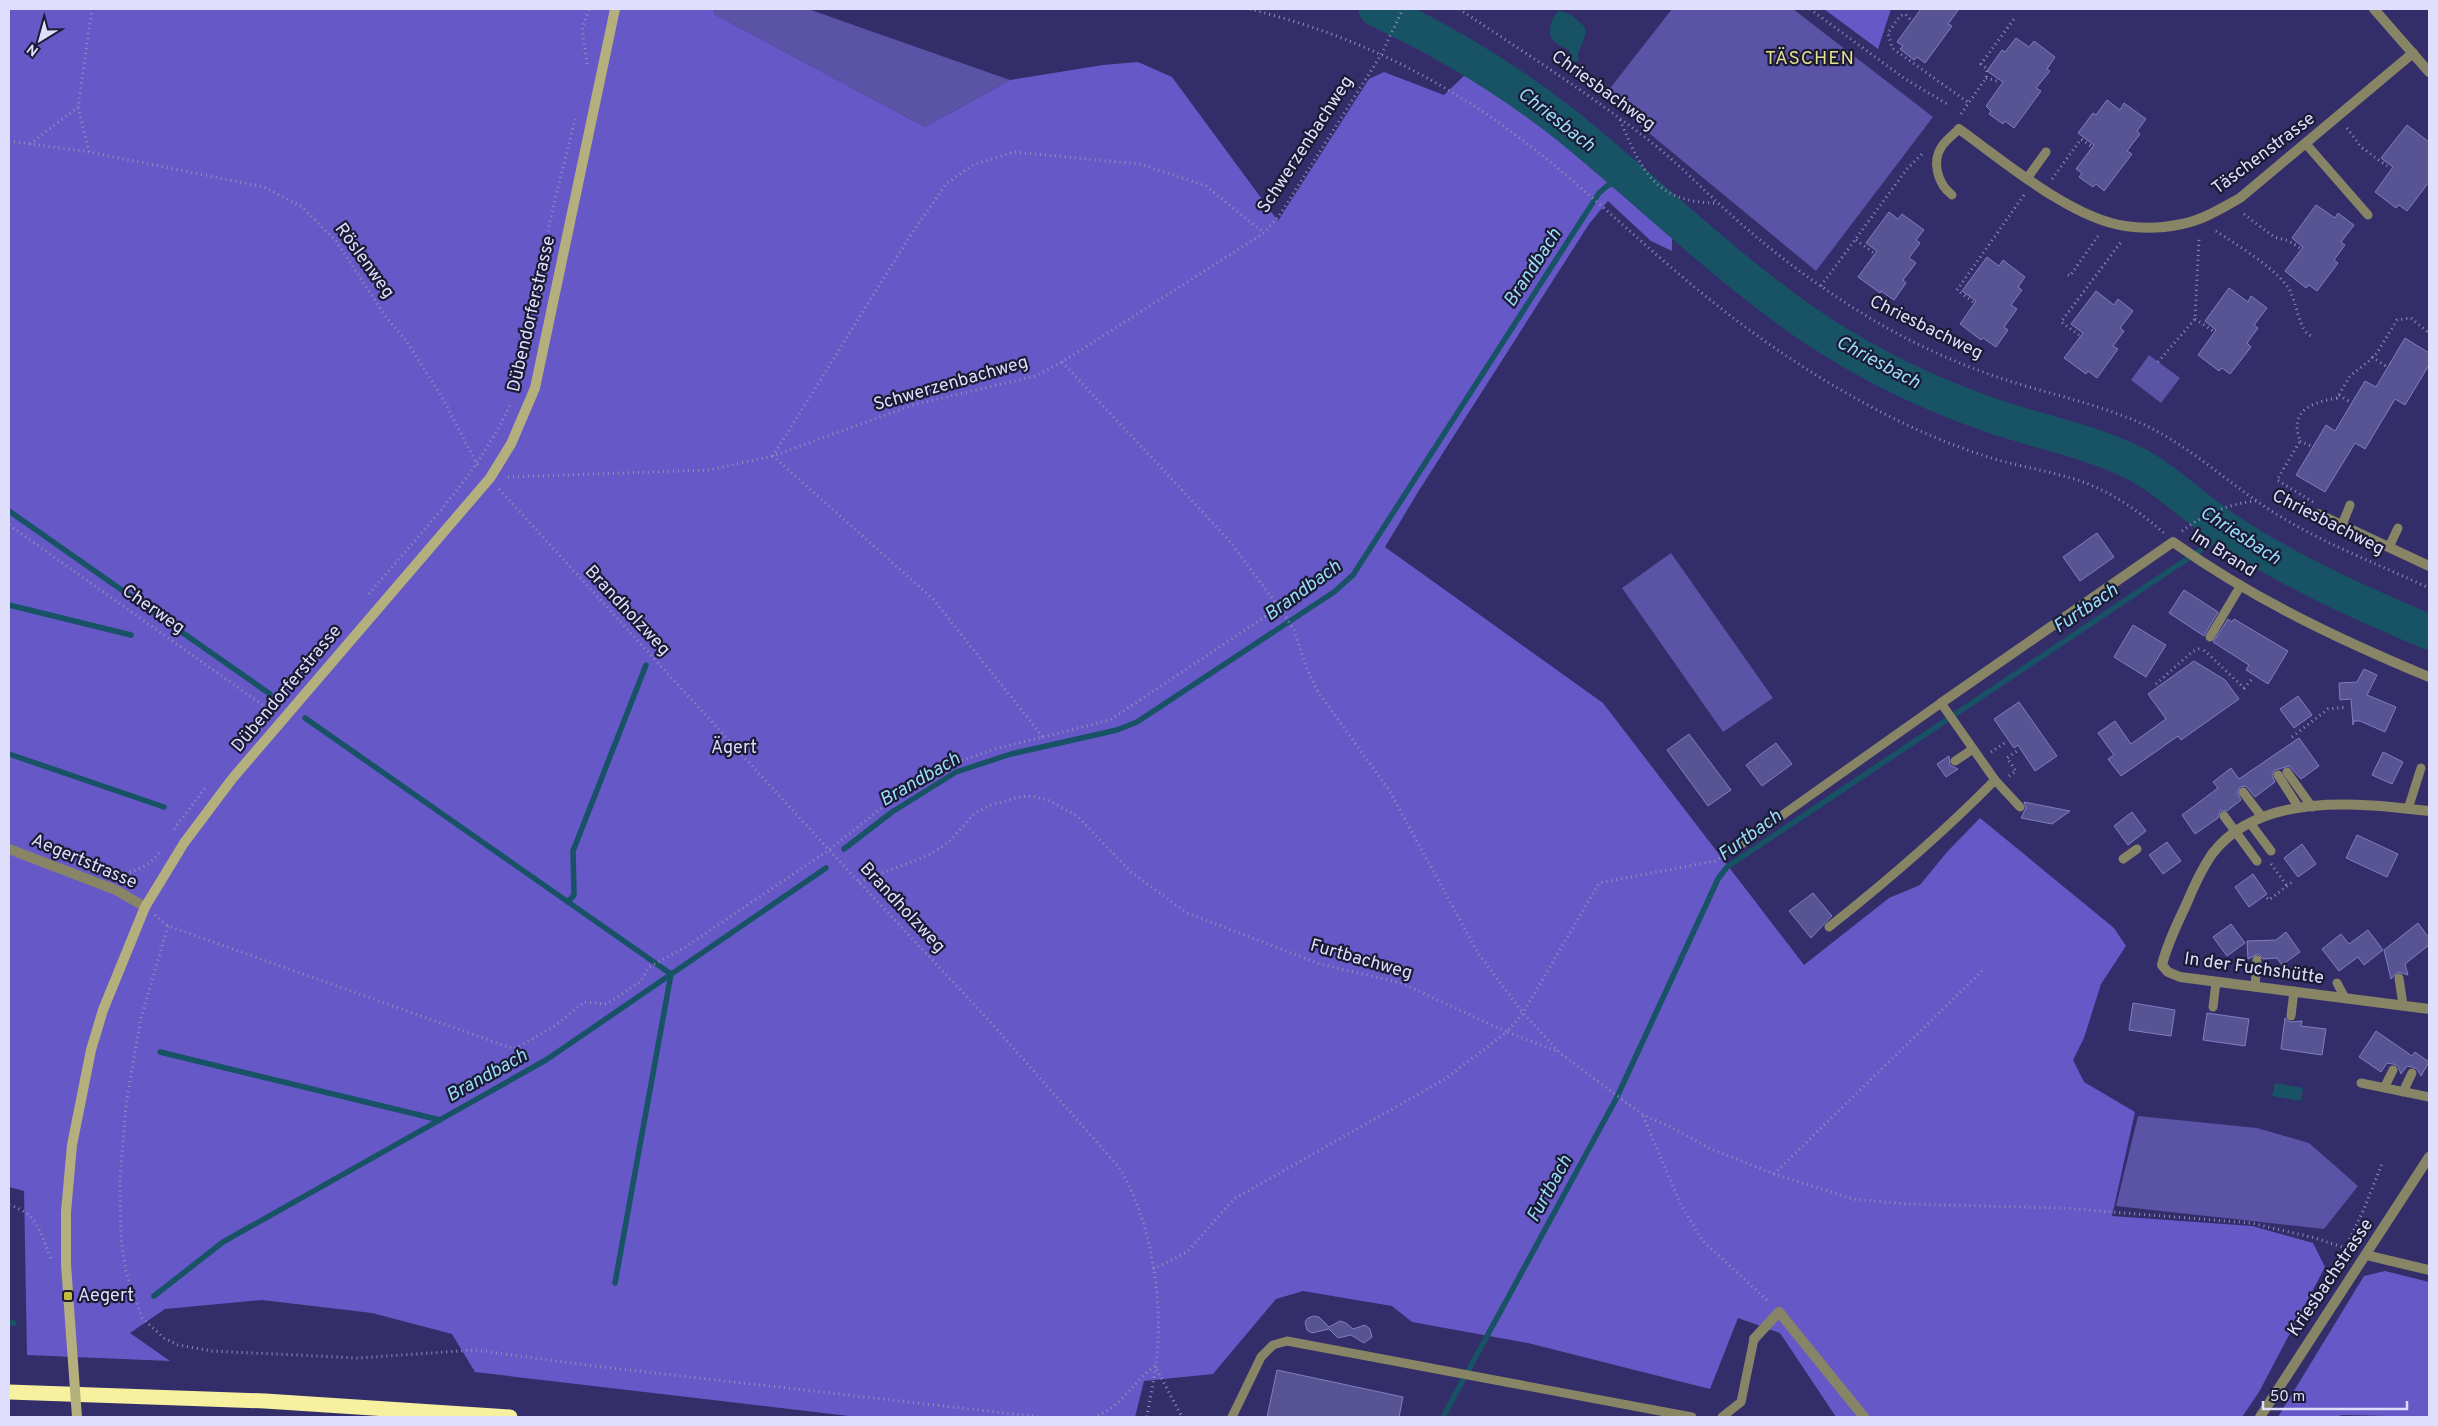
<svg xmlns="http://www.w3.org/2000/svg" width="2438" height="1426" font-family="Overpass,sans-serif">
	<rect width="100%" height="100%" fill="#332d69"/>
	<!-- green -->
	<g fill="#5a53a6">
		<path d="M715,9H808L1010,80L925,127L714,14Z"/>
		<path d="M1672,9H1793L1933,117L1816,271L1604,96Z"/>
		<path d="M2149,355L2180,378L2161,403L2131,380Z"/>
		<path d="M1671,553L1773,698L1723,732L1622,588Z"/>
		<path d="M2138,1116L2257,1128L2309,1143L2358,1186L2324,1229L2116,1206Z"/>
	</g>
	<!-- forest -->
	<g fill="#6659c7">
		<path d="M9,9H715L714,14L925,127L1010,80L1103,65L1138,62L1172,77L1278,221L1369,79L1384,72L1444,95L1467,73L1575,146L1672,233V251L1651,241L1608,201L1589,224L1418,492L1385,547L1603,703L1804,965L1889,898L1920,885L1947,852L1980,818L2114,928L2126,946L2101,984L2084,1038L2073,1060L2084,1082L2135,1112L2112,1216L2252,1226L2313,1243L2325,1267L2259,1392L2242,1417H1836L1780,1333L1738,1318L1710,1389L1528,1343L1412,1322L1392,1306L1303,1291L1276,1299L1213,1374L1144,1381L1135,1417H857L475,1372L452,1334L372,1313L262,1300L165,1309L130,1333L170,1361L27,1355L24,1191L9,1187Z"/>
		<path d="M1824,9H1891L1878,49Z"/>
		<path d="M2385,1271L2429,1282V1417L2342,1415L2335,1417H2278L2364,1276Z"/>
	</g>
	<!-- water -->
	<g fill="#185265">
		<path d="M1558,11L1570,14L1585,27C1588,40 1577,47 1578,61L1576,62L1570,60V51C1565,47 1559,46 1555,42C1546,35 1551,18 1558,11Z"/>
		<path d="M2275,1083L2303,1088L2301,1101L2272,1096Z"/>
	</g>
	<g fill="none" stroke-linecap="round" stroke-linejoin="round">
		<!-- stream -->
		<g stroke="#185265" stroke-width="5.5">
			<path d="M9,511L270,694"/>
			<path d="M9,605L131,635"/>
			<path d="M305,718L671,974L615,1283"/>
			<path d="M9,754L164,807"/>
			<path d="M844,849L892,812L956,772L1011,754L1117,730L1137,722L1334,592L1353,575L1599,193L1607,186L1626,176"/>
			<path d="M568,902L574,895L573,851L646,665"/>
			<path d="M160,1052L440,1120"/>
			<path d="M154,1296L223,1242L546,1060L826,868"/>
			<path d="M9,1323H14"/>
			<path d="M1443,1417L1616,1099L1718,879L1727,867L2229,531"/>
		</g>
		<!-- river -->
		<path stroke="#185265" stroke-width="35" d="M1376,9C1445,41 1505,77 1566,125C1649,192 1726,269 1815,329C1869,365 1932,395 1993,416C2040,432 2090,441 2134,463C2169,481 2197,511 2230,532C2293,573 2360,603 2429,632"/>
	</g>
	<!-- building -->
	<g fill="#585494" stroke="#807dc1">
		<path d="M1921,9H1959L1948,24L1952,26L1925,63L1917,57L1914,60L1900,49L1903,46L1897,42Z"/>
		<path d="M2016,38L2029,47L2034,41L2055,57L2047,69L2050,71L2036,88L2041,91L2014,128L2005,121L2003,124L1989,114L1991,111L1986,106L2003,82L1987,71L2002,50L2005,52Z"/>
		<path d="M2107,100L2120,110L2124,103L2146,119L2137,131L2140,134L2127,151L2132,154L2104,191L2096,184L2093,187L2079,177L2082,173L2076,169L2094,145L2078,133L2093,113L2096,115Z"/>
		<path d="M2407,125L2429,142V182L2407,211L2399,205L2396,208L2375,192L2393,167L2381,158Z"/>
		<path d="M2316,205L2335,218L2338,213L2354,225L2341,242L2345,245L2334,260L2338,263L2317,291L2309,285L2306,288L2285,271L2303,247L2292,238Z"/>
		<path d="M1889,212L1898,219L1902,214L1924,230L1916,240L1920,243L1909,258L1916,263L1903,280L1906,283L1894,300L1881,291L1880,293L1858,277L1877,251L1866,243Z"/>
		<path d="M1987,257L1999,266L2003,260L2025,277L2018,287L2022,290L2011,305L2017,309L2004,327L2008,330L1996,347L1983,338L1981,340L1960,324L1976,301L1962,291Z"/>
		<path d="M2229,288L2248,302L2251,296L2267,308L2254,325L2258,328L2247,343L2251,347L2230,374L2222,368L2219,371L2198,355L2216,330L2205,321Z"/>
		<path d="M2096,291L2114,305L2118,299L2133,311L2120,328L2124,331L2113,346L2118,349L2097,378L2088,371L2086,374L2064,358L2083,333L2071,324Z"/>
		<path d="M2405,338L2429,353V365L2405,405L2395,399L2365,449L2355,443L2325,492L2296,475L2326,425L2335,431L2365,381L2376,387Z"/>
		<path d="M2097,533L2114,557L2080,581L2063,557Z"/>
		<path d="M2184,590L2218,612L2204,636L2169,613Z"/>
		<path d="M2228,619L2232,622L2234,619L2288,651L2268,684L2246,670L2249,665L2213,642Z"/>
		<path d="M2133,625L2166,645L2146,677L2114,657Z"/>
		<path d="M2194,661L2225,680L2239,699L2181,740L2178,736L2121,776L2108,759L2114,755L2098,733L2115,721L2131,744L2166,719L2148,694Z"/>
		<path d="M2364,669L2377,675L2367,695L2396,707L2385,732L2360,721H2354L2353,725L2351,699L2340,700L2339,683L2357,682Z"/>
		<path d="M2298,696L2312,715L2294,728L2280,709Z"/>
		<path d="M2019,702L2057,756L2035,771L2018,745L2014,748L1994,719Z"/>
		<path d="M1689,734L1731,790L1708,806L1667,750Z"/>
		<path d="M2299,738L2319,766L2301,779L2289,766L2275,770L2272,775L2275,782L2255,797L2246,786L2240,787L2237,792L2241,800L2227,811H2220L2218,818L2195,834L2182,815L2218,788L2213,782L2231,768L2239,779Z"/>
		<path d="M1776,743L1792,764L1762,786L1746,765Z"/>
		<path d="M2383,752L2403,762L2392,784L2372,775Z"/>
		<path d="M1949,756L1950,765L1958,769L1946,777L1937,764Z"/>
		<path d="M2024,802L2070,811L2052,824L2021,818L2026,808Z"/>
		<path d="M2132,812L2146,831L2128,845L2114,826Z"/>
		<path d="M2357,835L2398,854L2387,877L2346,858Z"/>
		<path d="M2167,842L2181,861L2163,874L2149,855Z"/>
		<path d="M2302,844L2316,864L2298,877L2284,858Z"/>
		<path d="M2253,874L2267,894L2249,907L2235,887Z"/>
		<path d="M1813,893L1832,916L1811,938L1789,911Z"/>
		<path d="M2418,923L2429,938V945L2405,964L2408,975L2398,972L2391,979L2384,950Z"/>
		<path d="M2231,924L2245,943L2227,956L2213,937Z"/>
		<path d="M2368,930L2383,950L2364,965L2358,957L2339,971L2322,949L2341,934L2349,944Z"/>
		<path d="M2286,932L2300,952L2282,965L2277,958L2263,959L2258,954L2248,959L2247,941L2276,940Z"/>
		<path d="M2133,1003L2175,1010L2171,1036L2129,1030Z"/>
		<path d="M2207,1013L2249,1019L2245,1046L2203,1040Z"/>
		<path d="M2285,1018L2290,1022L2302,1021L2301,1026L2326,1029L2322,1055L2281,1049Z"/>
		<path d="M2376,1031L2412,1056L2415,1052L2429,1062L2421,1076L2417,1069L2412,1067L2407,1066L2401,1074L2398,1066L2393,1064L2387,1063L2381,1072L2359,1057Z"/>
		<path d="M1313,1316L1319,1317L1329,1327L1340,1321L1346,1323L1353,1329L1365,1325L1370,1329L1372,1337L1364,1343L1351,1335L1338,1338L1329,1329L1312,1333L1307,1330L1305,1322L1308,1318Z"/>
		<path d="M1277,1370L1403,1397L1399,1417H1267Z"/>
	</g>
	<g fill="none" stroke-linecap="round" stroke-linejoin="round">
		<!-- path -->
		<g stroke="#928fba" stroke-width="3" stroke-dasharray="1 4" stroke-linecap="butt">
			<path d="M1250,9C1272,15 1295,21 1317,29C1382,51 1446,85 1502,125C1567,171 1625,229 1686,280C1737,323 1790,361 1848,394C1890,418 1934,439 1979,454C2013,466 2049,470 2083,482C2113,493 2140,512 2164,533"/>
			<path d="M1459,9C1525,53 1593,96 1656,146C1682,167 1703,190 1728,212C1764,245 1804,276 1846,303C1893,334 1946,360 2000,378C2048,394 2100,404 2147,426C2192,448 2228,483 2270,510C2319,542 2376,563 2429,588"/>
			<path d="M1810,9L1905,79L1949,105"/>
			<path d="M1910,19L1905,14L1900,16L1888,33L1892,48L1969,103"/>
			<path d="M587,64L582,28L589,9"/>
			<path d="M1986,78L2000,82"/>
			<path d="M1961,114L1986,78L1987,69L1981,64L2014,19"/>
			<path d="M1620,120C1642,171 1655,203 1718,203"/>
			<path d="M2347,128L2361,147L2387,166"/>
			<path d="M9,141L89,152L264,187L302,207L336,241L386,317L407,342L442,397L479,468"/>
			<path d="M30,144L78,107"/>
			<path d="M89,152L78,107L92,9"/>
			<path d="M2052,179L2081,139L2091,146"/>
			<path d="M2244,214L2274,237L2289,241L2300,248"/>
			<path d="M2216,231C2238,246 2271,265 2287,286C2297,298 2298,333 2312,336"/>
			<path d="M1856,240L1874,253"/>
			<path d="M2068,275L2070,276L2098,236"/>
			<path d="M542,276L549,225L575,119"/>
			<path d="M1821,286L1907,169L1924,152"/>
			<path d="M1973,302L1957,290L2024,195"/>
			<path d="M2195,319L2213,331"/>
			<path d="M2079,335L2061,322L2121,242"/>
			<path d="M2372,357L2386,366"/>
			<path d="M1062,362L1228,539L1284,614L1294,630L1306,667L1318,692L1389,790L1478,953L1523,1013L1560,1053L1643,1115L1669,1126L1709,1148L1774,1174L1853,1199L1906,1204L2062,1208L2251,1223L2315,1238L2351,1250"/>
			<path d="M2158,362L2195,319L2199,238"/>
			<path d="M2339,395L2350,402"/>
			<path d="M2300,441L2311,446"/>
			<path d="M508,477L709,470L773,456L913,405L1035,376L1062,362L1264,233L1279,216L1381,55L1403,9"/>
			<path d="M499,489L829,850L984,1015L1118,1166C1148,1213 1161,1286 1158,1342C1157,1367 1151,1392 1147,1417"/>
			<path d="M2313,502L2277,480L2300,441C2289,410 2311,403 2337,398L2350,376L2368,362L2377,353L2397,320L2411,318L2429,333"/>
			<path d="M9,525L271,711"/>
			<path d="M2182,531C2204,514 2228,504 2256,501"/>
			<path d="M369,594C419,534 477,477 510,405"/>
			<path d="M2204,650L2244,688L2252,679"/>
			<path d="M2156,684L2192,652L2202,647"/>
			<path d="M1043,737L1110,720L1278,608"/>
			<path d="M2292,737L2328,709L2347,707"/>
			<path d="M1991,752L2006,742"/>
			<path d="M2009,776L2016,771L2007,758L2017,751"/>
			<path d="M174,829L205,788"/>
			<path d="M2271,864L2287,886"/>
			<path d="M123,878L125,873C140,870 152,864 160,851"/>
			<path d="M859,882L929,855L949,842L975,813L991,805L1019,797L1033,796L1050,801L1077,816L1131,872L1187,913L1320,964L1401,983L1507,1032L1523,1013L1599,883L1715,861L1730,851"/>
			<path d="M2267,898L2269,900L2292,882"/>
			<path d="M155,915L168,926L514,1049L555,1026L584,1002L607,1004L641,981L649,967L684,948L829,850L889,802L951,764L995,749L1043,737L933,599L773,456L910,236L946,184L973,165L1014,152L1140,164L1206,186L1264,233"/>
			<path d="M168,926L141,1018L126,1104L120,1179L121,1239L126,1271L142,1318L164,1338L178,1345L212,1351L358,1358L475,1350L594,1366L1040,1417"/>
			<path d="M1643,1116L1680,1203L1702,1240L1769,1302"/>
			<path d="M1774,1174L1982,971"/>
			<path d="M9,1205C39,1214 40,1233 51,1259"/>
			<path d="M2345,1248L2364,1209L2383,1161"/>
			<path d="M1153,1269L1187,1252L1234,1199L1445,1079L1507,1032L1559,1052"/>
			<path d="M1093,1417C1121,1409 1132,1382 1155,1366L1182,1417"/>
		</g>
		<!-- lane -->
		<g stroke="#878565" stroke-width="9">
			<path d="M2306,144L2368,215"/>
			<path d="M2028,177L2046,152"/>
			<path d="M1952,195C1938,184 1931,162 1942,146C1947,139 1954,134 1959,129"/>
			<path d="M2342,525L2350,505"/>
			<path d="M2389,547L2398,528"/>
			<path d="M2210,637L2241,585"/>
			<path d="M1955,761L1973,749"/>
			<path d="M2287,772L2312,807"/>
			<path d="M2278,775L2299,808"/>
			<path d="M2243,792L2262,817"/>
			<path d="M2408,809L2421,768"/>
			<path d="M2224,816L2257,861"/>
			<path d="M2250,823L2271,851"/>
			<path d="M1740,845L1941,703L1995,780L2020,807"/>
			<path d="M2123,859L2137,849"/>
			<path d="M1829,927C1887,881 1943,833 1995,780"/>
			<path d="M2399,978L2403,1005"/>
			<path d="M2337,983L2345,998"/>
			<path d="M2255,987L2257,960"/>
			<path d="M2213,1007L2216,982"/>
			<path d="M2291,1016L2294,991"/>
			<path d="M2361,1083L2429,1097"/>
			<path d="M2384,1088L2393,1070"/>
			<path d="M2403,1092L2412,1073"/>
			<path d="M1232,1417L1261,1357L1273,1345L1287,1341L1692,1417"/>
			<path d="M1722,1417L1741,1402L1754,1339"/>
		</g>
		<!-- street -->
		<g stroke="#878565" stroke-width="10">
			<path d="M2374,9L2429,72"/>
			<path d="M1959,129C2004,161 2070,218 2125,226C2144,229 2163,228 2182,224C2203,220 2222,208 2240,198L2413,53"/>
			<path d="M2318,514L2429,566"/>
			<path d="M1941,703L2173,542C2253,599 2340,640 2429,677"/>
			<path d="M2429,811C2360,803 2260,791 2212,854C2201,870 2193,888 2186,905C2177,924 2167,944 2162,965L2168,972L2180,977L2429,1009"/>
			<path d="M9,849L116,890L145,907"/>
			<path d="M2366,1255L2429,1270"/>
			<path d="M1754,1339L1779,1312L1864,1417"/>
			<path d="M2260,1417L2429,1157"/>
		</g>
		<!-- secondary -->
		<path stroke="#b4b07d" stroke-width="10" d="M71,1335L66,1264V1212L72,1145L91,1050L103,1010L145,907L184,843L232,779L490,478L511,444L535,388L615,9"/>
		<!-- highway -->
		<path stroke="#f6f09f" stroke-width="15" d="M9,1392L265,1401L510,1417"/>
		<!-- secondary-bridge -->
		<path stroke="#b4b07d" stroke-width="10" d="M71,1335L77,1417"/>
	</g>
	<!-- markers -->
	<rect fill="#c6bc3c" stroke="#1c1b36" stroke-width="2" x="63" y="1291" width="10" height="10" rx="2.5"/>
	<g text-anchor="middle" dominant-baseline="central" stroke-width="4.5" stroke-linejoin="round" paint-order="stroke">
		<!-- street labels -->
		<g font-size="18" fill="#dfdffd" stroke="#1c1b36">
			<text transform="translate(1603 91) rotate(36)">Chriesbachweg</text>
			<text transform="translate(1306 145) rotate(-57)">Schwerzenbachweg</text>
			<text transform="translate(2264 154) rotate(-37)">Täschenstrasse</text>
			<text transform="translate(364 261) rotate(54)">Röslenweg</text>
			<text transform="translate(532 314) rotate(-77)">Dübendorferstrasse</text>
			<text transform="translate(1926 328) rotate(26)">Chriesbachweg</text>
			<text transform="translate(951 384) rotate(-16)">Schwerzenbachweg</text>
			<text transform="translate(2328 523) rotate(27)">Chriesbachweg</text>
			<text transform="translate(2223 554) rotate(32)">Im Brand</text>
			<text transform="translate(153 610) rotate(35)">Cherweg</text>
			<text transform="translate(627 611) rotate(47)">Brandholzweg</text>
			<text transform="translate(287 689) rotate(-50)">Dübendorferstrasse</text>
			<text transform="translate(84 862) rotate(23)">Aegertstrasse</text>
			<text transform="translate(902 908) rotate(47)">Brandholzweg</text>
			<text transform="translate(1361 960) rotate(16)">Furtbachweg</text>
			<text transform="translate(2254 969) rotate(8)">In der Fuchshütte</text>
			<text transform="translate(2331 1278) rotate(-56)">Kriesbachstrasse</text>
		</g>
		<!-- park labels -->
		<g font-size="18" fill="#dbdcf9" stroke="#1c1b36">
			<text x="734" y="748">Ägert</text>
		</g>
		<!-- poi labels -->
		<g font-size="18" fill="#dfdffd" stroke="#1c1b36" text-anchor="start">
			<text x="78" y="1296">Aegert</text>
		</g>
		<!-- neighbourhood labels -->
		<g font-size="19" letter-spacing="1" fill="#e5df90" stroke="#1c1b36">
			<text x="1810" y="59">TÄSCHEN</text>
		</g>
		<!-- water labels -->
		<g font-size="19" font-style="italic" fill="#98ddf8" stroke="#1c1b36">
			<text transform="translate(1556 120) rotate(38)">Chriesbach</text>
			<text transform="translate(1533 268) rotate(-57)">Brandbach</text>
			<text transform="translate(1878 363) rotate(28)">Chriesbach</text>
			<text transform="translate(2240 536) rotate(33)">Chriesbach</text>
			<text transform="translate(1303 591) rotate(-36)">Brandbach</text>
			<text transform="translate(2086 609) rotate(-34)">Furtbach</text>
			<text transform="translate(920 780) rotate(-30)">Brandbach</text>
			<text transform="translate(1750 836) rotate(-36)">Furtbach</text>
			<text transform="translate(487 1076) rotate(-29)">Brandbach</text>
			<text transform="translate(1550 1189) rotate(-61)">Furtbach</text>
		</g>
	</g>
	<!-- border -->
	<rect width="2438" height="1426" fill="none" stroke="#dfdffd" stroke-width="20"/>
	<!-- north arrow -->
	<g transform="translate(40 40) rotate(217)" stroke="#1c1b36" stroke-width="4" paint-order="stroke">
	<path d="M0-4L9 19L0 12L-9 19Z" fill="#dfdffd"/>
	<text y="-8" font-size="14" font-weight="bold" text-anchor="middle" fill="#dfdffd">N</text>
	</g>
	<!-- scale -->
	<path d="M2263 1401v8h144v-8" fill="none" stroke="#dfdffd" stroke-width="2.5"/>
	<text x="2270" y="1401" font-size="15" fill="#dfdffd" stroke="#1c1b36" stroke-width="4" paint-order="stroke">50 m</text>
</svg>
